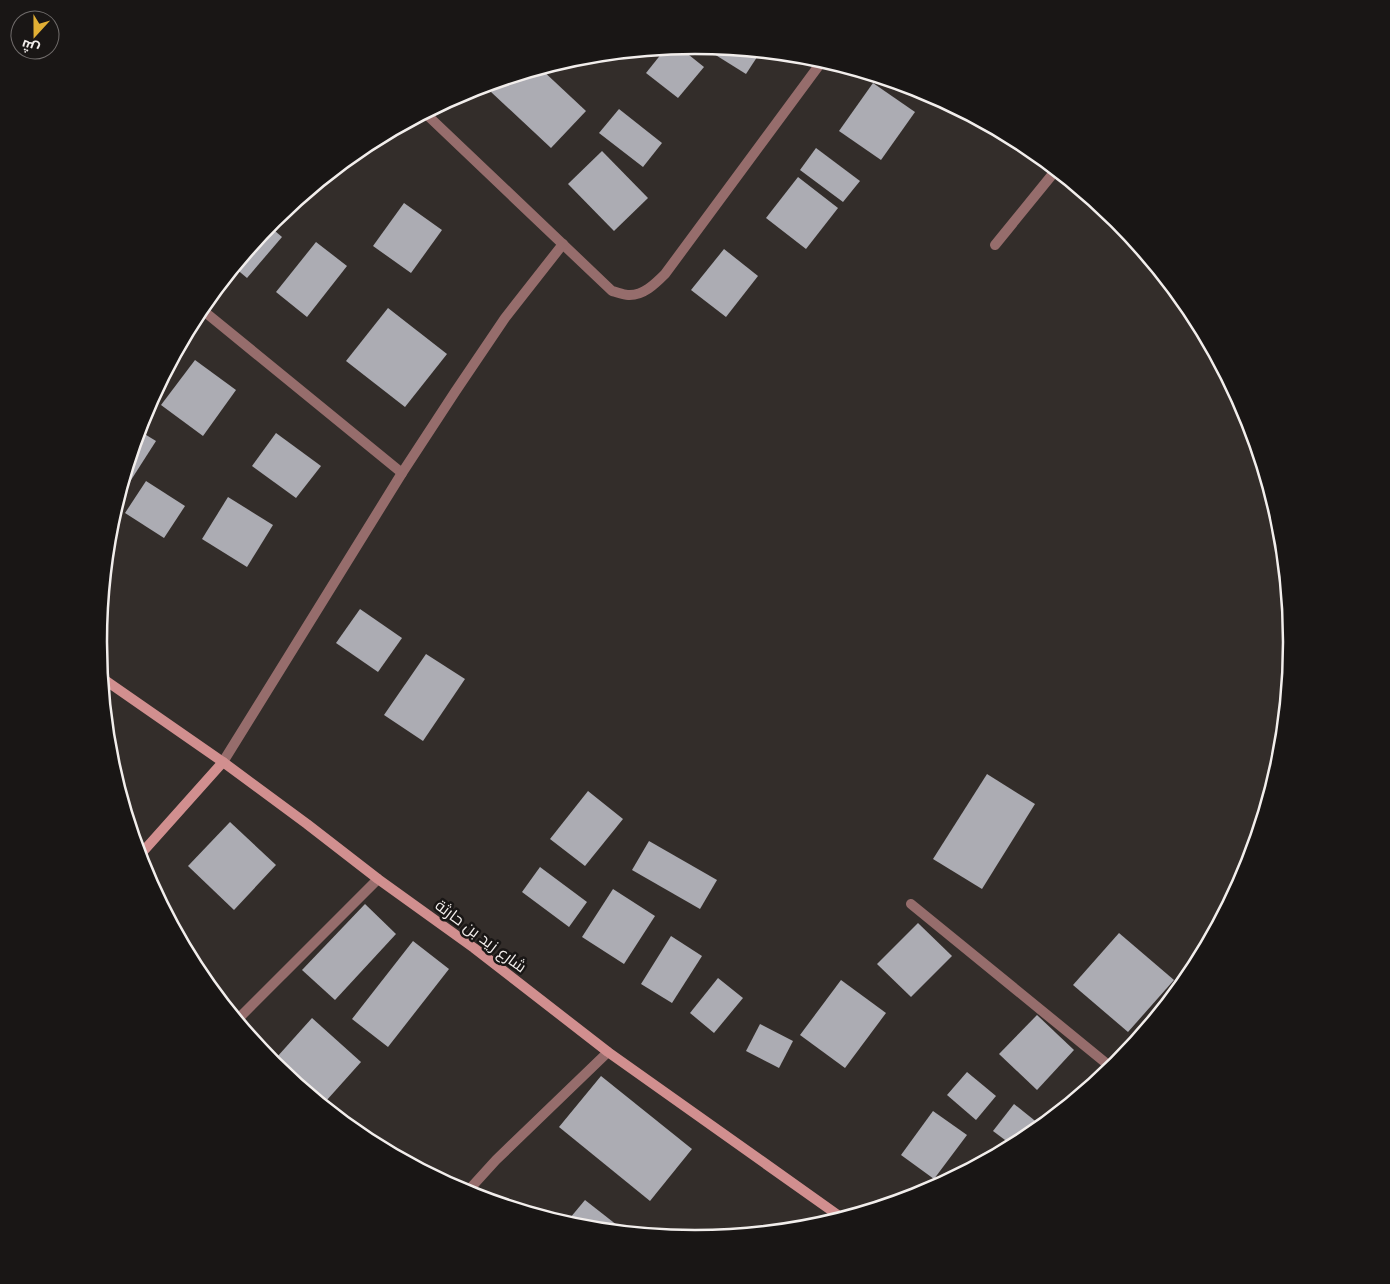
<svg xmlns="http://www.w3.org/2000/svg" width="1390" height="1284" font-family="Helvetica,Cairo,sans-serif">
	<rect width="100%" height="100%" fill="#332d2a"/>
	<!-- building -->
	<g fill="#acacb3">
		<path d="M707,46L761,51L746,74L706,49Z"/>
		<path d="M679,47L704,67L678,98L646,73L666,48Z"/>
		<path d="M579,56H585L580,64L572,59Z"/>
		<path d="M540,68L586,111L551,148L491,92L503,79Z"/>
		<path d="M873,83L915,112L881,160L839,131Z"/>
		<path d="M915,88L924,91L934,96L931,100Z"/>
		<path d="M619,109L662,143L643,167L599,133Z"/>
		<path d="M816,148L860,181L843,202L800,170Z"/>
		<path d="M602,151L648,198L614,231L568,184Z"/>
		<path d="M798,177L838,208L806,249L766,218Z"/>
		<path d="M404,203L442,230L411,273L373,246Z"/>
		<path d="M268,225L282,237L247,278L234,267Z"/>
		<path d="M316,242L347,266L307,317L276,292Z"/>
		<path d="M724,249L758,276L726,317L691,290Z"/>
		<path d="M388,308L447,354L405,407L346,361Z"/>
		<path d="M195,360L236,390L203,436L161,405Z"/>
		<path d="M138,430L156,441L124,491L120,489Z"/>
		<path d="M276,433L321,466L296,498L252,466Z"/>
		<path d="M146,481L185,506L164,538L125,513Z"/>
		<path d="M228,497L273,525L247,567L202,539Z"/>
		<path d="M360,609L402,638L378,672L336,643Z"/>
		<path d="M426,654L465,679L423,741L384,715Z"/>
		<path d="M987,774L1035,804L982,889L933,859Z"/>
		<path d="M588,791L623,819L585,866L550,839Z"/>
		<path d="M230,822L276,865L234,910L188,866Z"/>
		<path d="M649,841L717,880L700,909L632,870Z"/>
		<path d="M540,867L587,902L569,927L522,892Z"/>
		<path d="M613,889L655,916L624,964L582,937Z"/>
		<path d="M365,904L396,934L335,1000L302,970Z"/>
		<path d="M918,923L952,956L911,997L877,964Z"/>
		<path d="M1119,933L1174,980L1128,1032L1073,985Z"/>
		<path d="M671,936L702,956L672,1003L641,984Z"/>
		<path d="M413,941L449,969L388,1047L352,1019Z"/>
		<path d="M718,978L743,998L714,1033L690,1013Z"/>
		<path d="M841,980L886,1013L845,1068L800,1035Z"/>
		<path d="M1037,1015L1074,1050L1037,1090L999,1054Z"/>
		<path d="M312,1018L361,1062L326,1101L277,1057Z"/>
		<path d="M760,1024L793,1041L779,1068L746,1051Z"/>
		<path d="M967,1072L996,1096L976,1120L947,1095Z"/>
		<path d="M601,1076L692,1149L650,1201L559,1127Z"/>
		<path d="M1014,1104L1039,1124L1029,1136L1013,1146L993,1131Z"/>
		<path d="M933,1111L967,1135L934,1179L901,1155Z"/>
		<path d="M585,1200L622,1229L620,1232L578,1227L565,1224Z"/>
	</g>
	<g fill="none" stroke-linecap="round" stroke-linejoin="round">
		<!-- street -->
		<g stroke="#966d6c" stroke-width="10">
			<path d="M425,113L612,291C617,292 623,295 628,295C643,296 655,284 665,274L823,60"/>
			<path d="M995,245L1056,170"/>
			<path d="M200,308L402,473"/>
			<path d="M223,762L402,473L455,392L505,318L563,244"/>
			<path d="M911,904L1112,1068"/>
			<path d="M237,1020L378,879"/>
			<path d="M466,1193L496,1160L608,1052"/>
		</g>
		<!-- secondary -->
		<g stroke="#d18f8f" stroke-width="10">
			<path d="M102,678L223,762L307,824L378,879L474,948L608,1052L842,1218"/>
			<path d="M139,856L223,762"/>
		</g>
	</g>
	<g text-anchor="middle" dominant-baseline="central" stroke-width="5" stroke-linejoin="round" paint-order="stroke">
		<!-- street labels -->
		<g font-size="16" fill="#f2eeec" stroke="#191615">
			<text transform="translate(481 936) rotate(37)">شارع زيد بن حارثة</text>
		</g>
	</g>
	<!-- crop -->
	<path d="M0 0H1390V1284H0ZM107 642a588 588 0 1 1 1176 0a588 588 0 1 1-1176 0Z" fill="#191615" fill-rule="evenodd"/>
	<path fill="none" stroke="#f2eeec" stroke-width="2.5" d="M107 642a588 588 0 1 1 1176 0a588 588 0 1 1-1176 0Z"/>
	<!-- north arrow -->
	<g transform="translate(35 35) rotate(201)"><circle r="24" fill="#191615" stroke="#706c6b"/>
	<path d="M0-4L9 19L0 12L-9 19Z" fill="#e1af34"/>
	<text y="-8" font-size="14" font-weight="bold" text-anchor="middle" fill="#f2eeec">ش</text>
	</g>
</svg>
